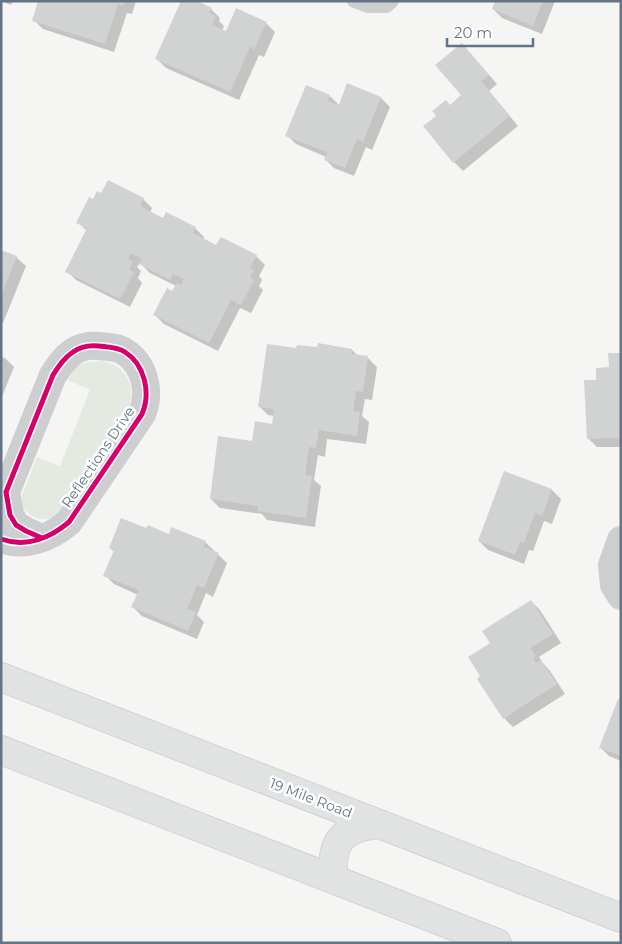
<svg xmlns="http://www.w3.org/2000/svg" width="622" height="944" font-family="Montserrat,sans-serif">
	<rect width="100%" height="100%" fill="#f5f6f4"/>
	<!-- green -->
	<path fill="#e4e9e2" d="M102,361C106,362 110,363 114,365C131,374 135,394 128,411L59,514C42,523 37,520 23,509L21,498L37,457L60,466L90,390L68,380C75,363 84,362 102,361Z"/>
	<!-- shadow -->
	<g fill="#0003">
		<path d="M1,1H13L11,5Z"/>
		<path d="M40,1H136L132,14L127,13L114,52L43,29L34,20Z"/>
		<path d="M496,1H555L542,34L502,18L493,9Z"/>
		<path d="M211,9L220,18L219,21L224,26L222,31L227,33L266,23L275,32L264,57L259,55L239,100L166,68L157,59Z"/>
		<path d="M462,44L497,84L489,91L518,126L463,171L454,162L425,126L463,96Z"/>
		<path d="M348,85L381,98L390,107L372,150L366,147L354,176L334,168L325,159L326,157L296,144L287,135L330,96L340,106Z"/>
		<path d="M143,199L152,208L150,213L164,220L195,228L204,237L203,240L217,246L256,256L265,265L259,276L262,280L259,286L263,290L251,313L240,308L218,351L164,324L155,315L173,293L176,286L150,273L140,263L137,267L141,271L138,278L142,283L130,307L76,280L67,271L87,231L78,222L94,201Z"/>
		<path d="M1,251L16,257L26,266L3,323H1Z"/>
		<path d="M298,349L352,350L358,356L368,358L377,367L372,400L365,399L362,416L369,422L366,444L327,439L325,457L318,455L314,480L321,486L315,527L267,520L262,514L220,508L211,499L253,443L273,425L274,416L268,415L259,406Z"/>
		<path d="M621,354V447H597L588,438L598,381L610,368Z"/>
		<path d="M1,357L5,358L14,367L1,399Z"/>
		<path d="M505,473L552,490L561,499L552,524L544,521L533,551L529,550L524,564L488,550L479,541Z"/>
		<path d="M147,530L205,542L227,563L213,597L206,593L197,615L204,622L197,639L142,616L133,607L138,595L114,584L105,575L114,552L110,548Z"/>
		<path d="M531,601L540,610L561,643L539,657L543,663L550,671L565,694L513,727L504,718L482,676L492,643Z"/>
		<path d="M621,701V761L609,756L600,747Z"/>
	</g>
	<!-- building -->
	<g fill="#d1d2d2">
		<path d="M38,1H125L123,6L118,4L105,44L32,21Z"/>
		<path d="M181,1H197L212,8L209,13L216,16L212,25L226,31L236,8L267,22L254,49L250,47L230,92L155,59Z"/>
		<path d="M495,1H543L533,26L492,9Z"/>
		<path d="M462,43L489,75L481,81L510,116L453,163L423,126L436,116L432,111L446,100L450,105L461,95L435,65Z"/>
		<path d="M347,83L381,97L363,142L357,139L345,168L324,160L327,152L285,136L306,85L330,95L328,101L339,105Z"/>
		<path d="M108,180L144,198L140,206L163,218L166,212L196,227L193,233L216,245L221,237L257,255L250,268L254,270L250,278L254,280L241,305L231,300L209,343L153,315L167,288L172,291L177,283L181,285L184,279L173,274L170,280L154,272L139,264L142,259L131,253L128,259L133,261L129,270L134,272L120,299L65,272L87,228L76,223L89,197L93,199L97,191L101,193Z"/>
		<path d="M1,250L17,256L1,296Z"/>
		<path d="M318,343L352,349V354L368,356L363,392L356,391L353,411L360,412L357,436L319,430L316,448L309,447L305,475L312,476L306,518L257,511L258,506L210,499L218,436L252,441L255,421L272,424L274,409L258,407L267,344L296,348L297,345L317,347Z"/>
		<path d="M608,353H621V438L587,439L584,380H596V368L609,367Z"/>
		<path d="M504,471L552,489L542,516L535,513L524,543L520,542L515,555L478,541Z"/>
		<path d="M121,518L146,528L148,525L169,534L171,527L206,541L204,547L219,553L204,588L197,585L187,609L196,612L188,631L131,607L139,590L103,576L114,550L109,548Z"/>
		<path d="M531,600L553,634L530,648L536,656L533,659L536,663L541,660L557,684L503,719L477,679L480,676L468,657L490,643L482,631Z"/>
		<path d="M618,699L621,700V756L599,748Z"/>
	</g>
	<g fill="none" stroke-linecap="round" stroke-linejoin="round">
		<defs>
			<g id="secondary">
				<path d="M1,677L621,918"/>
				<path d="M1,750L497,943"/>
				<path d="M333,878C331,842 341,828 378,824"/>
			</g>
		</defs>
		<!-- secondary casing -->
		<use href="#secondary" stroke="#d2d4d4" stroke-width="30"/>
		<!-- service -->
		<path stroke="#cdcecf" stroke-width="14" d="M354,1L368,6H386L392,1"/>
		<!-- minor -->
		<g stroke="#cdcecf" stroke-width="28">
			<path d="M1,539C26,548 50,538 69,522L142,414C151,393 145,365 125,352C118,347 107,347 99,346C90,345 81,346 73,352C64,358 59,366 53,375L6,492L10,515L16,525L26,531L42,538"/>
			<path d="M621,540L612,565L614,585L621,596"/>
		</g>
		<!-- secondary -->
		<use href="#secondary" stroke="#e1e2e2" stroke-width="28"/>
		<defs>
			<path id="cycleway" d="M1,539C26,548 50,538 69,522L142,414C151,393 145,365 125,352C118,347 107,347 99,346C90,345 81,346 73,352C64,358 59,366 53,375L6,492L10,515L16,525L26,531L42,538"/>
		</defs>
		<!-- cycleway casing -->
		<use href="#cycleway" stroke="#fff" stroke-width="8"/>
		<!-- cycleway -->
		<use href="#cycleway" stroke="#d6006c" stroke-width="5"/>
	</g>
	<g text-anchor="middle" dominant-baseline="central" stroke-width="5" stroke-linejoin="round" paint-order="stroke">
		<!-- street labels -->
		<g font-size="14" fill="#647486" stroke="#fff">
			<text transform="translate(98 457) rotate(-56)">Reflections Drive</text>
			<text transform="translate(311 798) rotate(21)">19 Mile Road</text>
		</g>
	</g>
	<!-- border -->
	<rect width="622" height="944" fill="none" stroke="#647486" stroke-width="5"/>
	<!-- scale -->
	<path d="M447 38v8h86v-8" fill="none" stroke="#647486" stroke-width="2.5"/>
	<text x="454" y="38" font-size="15" fill="#647486" stroke="#ffffff" stroke-width="4" paint-order="stroke">20 m</text>
</svg>
